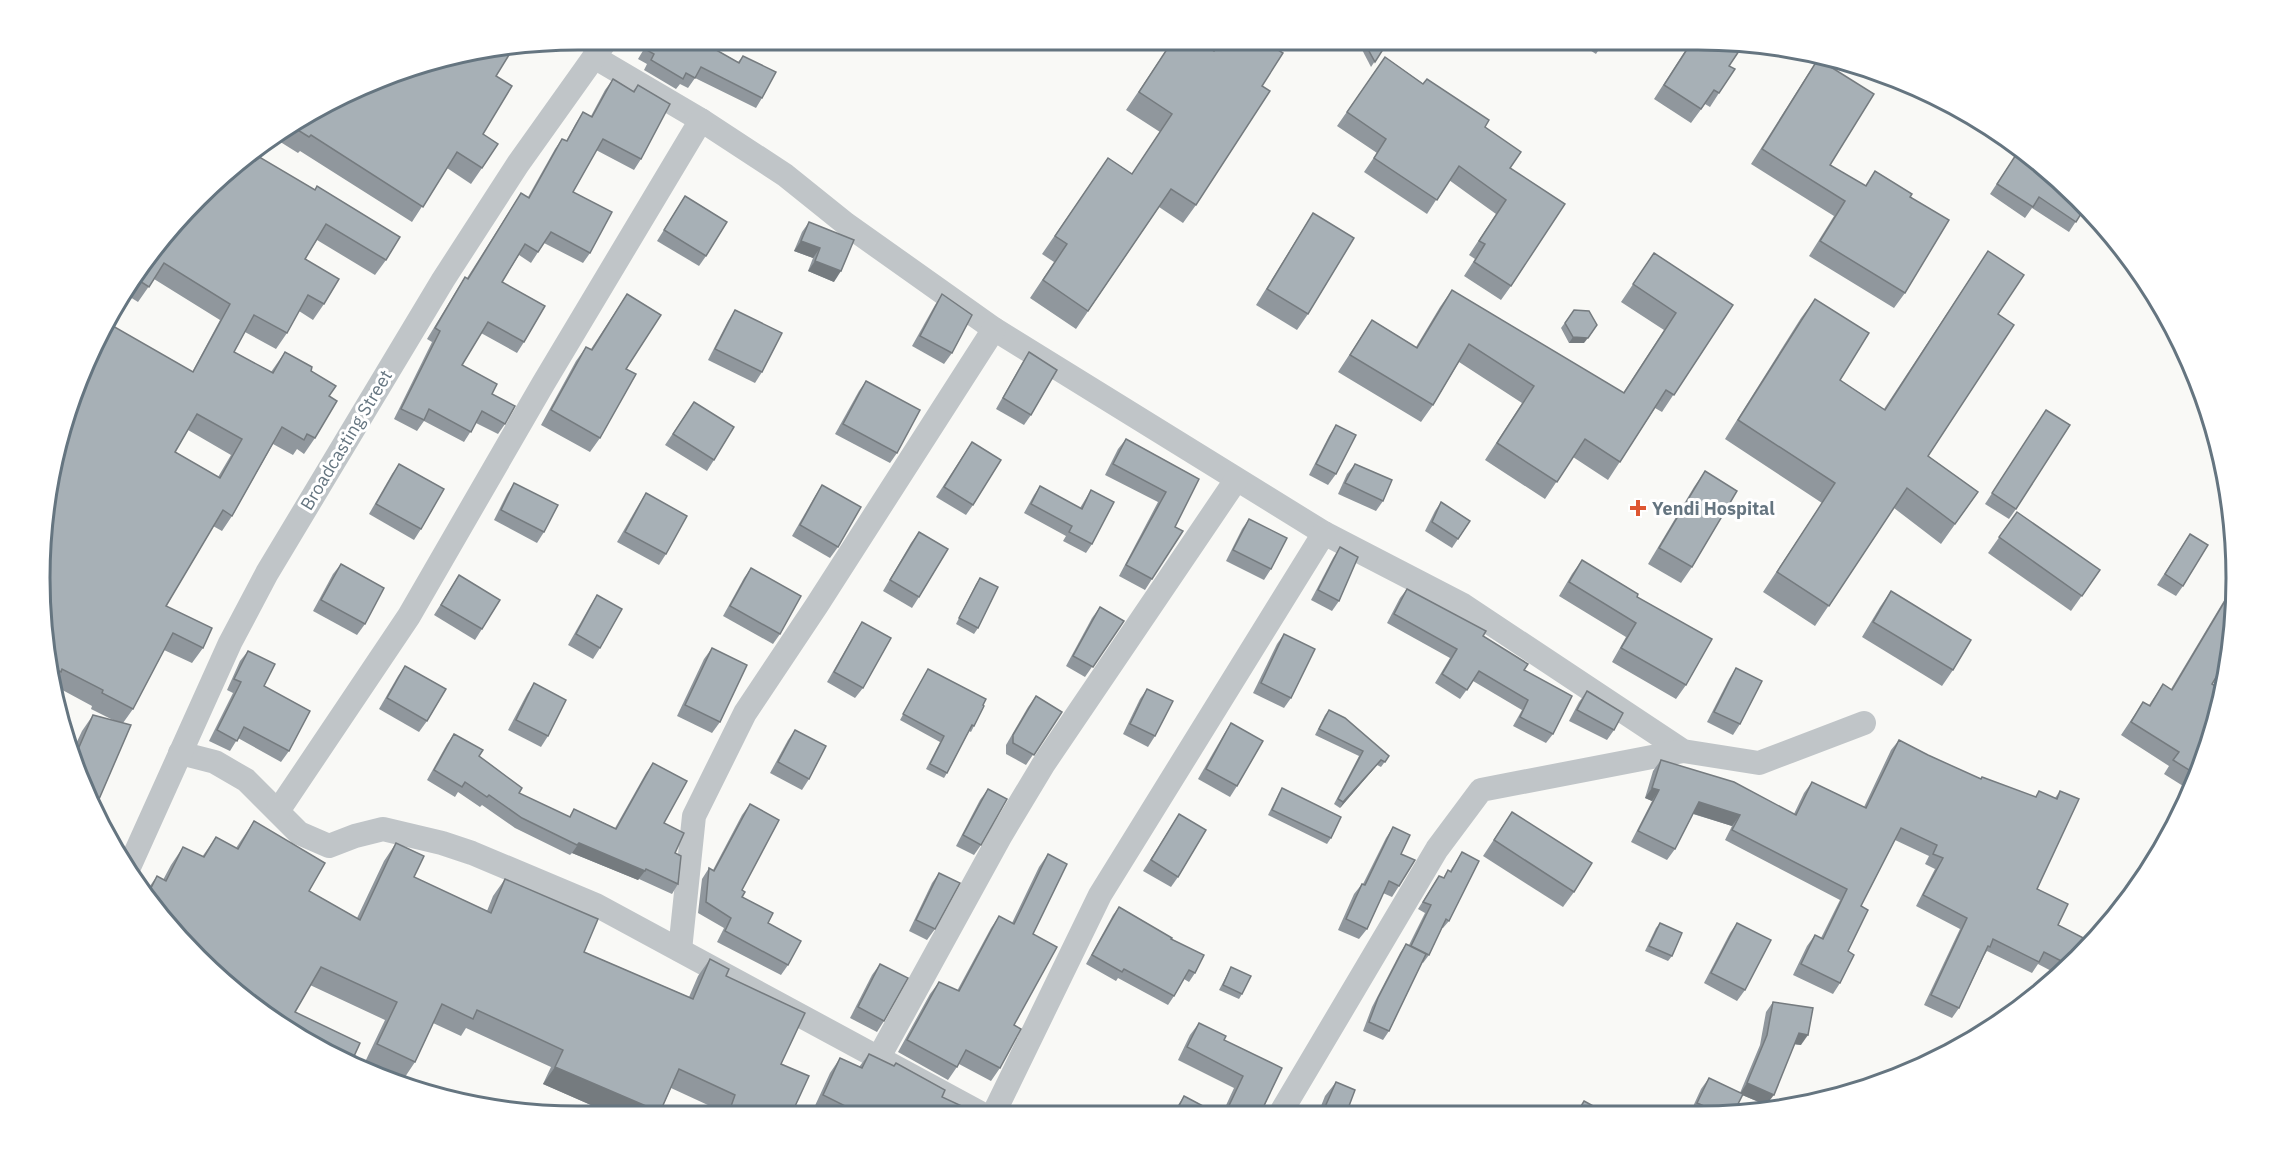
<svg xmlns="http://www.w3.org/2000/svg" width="2276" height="1156" font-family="'IBM Plex Sans',sans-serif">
	<rect width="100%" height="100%" fill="#f9f9f6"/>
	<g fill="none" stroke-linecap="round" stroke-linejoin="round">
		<!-- minor -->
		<g stroke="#c0c5c8" stroke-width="24">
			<path d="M594,57L701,120L785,175L846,224L994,329L1324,533L1463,605L1683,751L1759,763L1864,723"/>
			<path d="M180,753L215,762L246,780L299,833L329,846L355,836L383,829L442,843L472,853L596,905L984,1115"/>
			<path d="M278,811L409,616L543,384L701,120"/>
			<path d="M130,865L230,643L267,573L443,280L518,164L607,39"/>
			<path d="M680,950L694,816L745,713L817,605L994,329"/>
			<path d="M879,1057L1001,835L1043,765L1236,480"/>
			<path d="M1280,1114L1437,849L1481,790L1683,751"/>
			<path d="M993,1115L1100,895L1324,533"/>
		</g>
	</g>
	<!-- wall -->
	<g fill="#90979d" fill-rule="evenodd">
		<path d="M650,39H697L738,62L743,56L762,98L756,108L695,78L688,88L680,84L676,89L644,70L647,64L638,59Z"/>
		<path d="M1173,40L1214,51L1221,40H1262V86L1196,205L1183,223L1159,207L1076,329L1030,298L1054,262L1042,254L1108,158L1132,174L1160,132L1126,110Z"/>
		<path d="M1357,40H1389L1371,67Z"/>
		<path d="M1574,40H1605L1596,54Z"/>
		<path d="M1692,40H1733L1753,43L1750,48L1744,44L1729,66L1719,93L1710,107L1705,104L1691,123L1654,99Z"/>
		<path d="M1385,57L1485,127L1510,168L1511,286L1501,300L1464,276L1475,259L1469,255L1496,214L1449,180L1427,214L1364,172L1377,153L1337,126Z"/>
		<path d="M1818,59L1830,165L1865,186L1875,171L1910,197L1905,293L1894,308L1809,256L1834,216L1751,164L1808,74Z"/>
		<path d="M404,68L496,76L483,134L482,168L471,184L447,168L412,222L300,151L298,153L274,138Z"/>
		<path d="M613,79L633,91L638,85L641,159L634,170L596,150L573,192L590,253L583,263L544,243L531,263L519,255L502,282L524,342L517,353L481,333L462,365L492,394L505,424L498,434L476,423L464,442L424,421L417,431L394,419L432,342L427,339L458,288L465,277L467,278L521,193L528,197L555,149L562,139L566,141L576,123L583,112L591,116L605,90Z"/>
		<path d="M2021,147L2086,206L2069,232L2032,208L2025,218L1990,194Z"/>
		<path d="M249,151L386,260L375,275L317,240L305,259L324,304L313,320L299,311L287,333L276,349L245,332L234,352L271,372L285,352L311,371L329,396L315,438L304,454L297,449L293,455L273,444L232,516L222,531L213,526L166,606L203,648L192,663L164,650L133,709L123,723L93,813L74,748L82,731L93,715L115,721L91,709L92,706L55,686L44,648L220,320L154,279L138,302L122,292L130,279ZM188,430L231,455L218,477L175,452Z"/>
		<path d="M685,196L706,256L699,266L657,241Z"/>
		<path d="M1313,213L1308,314L1297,330L1256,305L1303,229Z"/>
		<path d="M809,222L834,282L808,271L813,258L794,251L802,232Z"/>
		<path d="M1988,251L1998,314L1928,456L1978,492L1941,544L1894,508L1815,626L1763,592L1822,503L1725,439L1801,318L1815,299L1840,380L1884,409Z"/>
		<path d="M1654,253L1733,305L1662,412L1655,408L1608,480L1573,457L1545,499L1485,460L1522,403L1459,362L1433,405L1421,422L1338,372L1372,320L1416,347L1440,307L1452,290L1623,393L1664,330L1621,302Z"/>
		<path d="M627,294L626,369L600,438L590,452L541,425L576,361L586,347L591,349Z"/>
		<path d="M942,294L952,353L944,364L912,346L935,305Z"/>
		<path d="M735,310L762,372L755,383L708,360L728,321Z"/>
		<path d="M1574,310L1584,343H1569L1561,328Z"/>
		<path d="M1029,352L1031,415L1024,425L996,409L1022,363Z"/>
		<path d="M866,381L897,453L890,463L835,434L859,391Z"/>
		<path d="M694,402L714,460L707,471L665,445Z"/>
		<path d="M2046,410L2016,509L2009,519L1985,504Z"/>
		<path d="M1336,425V474L1328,485L1309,475L1329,436Z"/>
		<path d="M1126,439L1199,479L1175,527L1152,579L1145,590L1119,576L1158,502L1105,475L1118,449Z"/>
		<path d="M972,442L973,505L966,515L936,497Z"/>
		<path d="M399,464L421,529L414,540L369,514L392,474Z"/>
		<path d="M1355,464L1383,501L1376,511L1338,494L1347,474Z"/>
		<path d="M1705,471L1692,567L1681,583L1648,564L1694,487Z"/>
		<path d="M514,483L544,532L537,543L494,520L507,494Z"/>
		<path d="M822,485L838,547L830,558L792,536L815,496Z"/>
		<path d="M1040,486L1080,508L1091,490L1092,544L1086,553L1063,541L1066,536L1024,513L1034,495Z"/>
		<path d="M646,493L666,554L659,565L617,542L639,504Z"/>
		<path d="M1441,502L1470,521L1452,548L1425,531L1435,511Z"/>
		<path d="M2017,512L2100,570L2071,611L1988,553Z"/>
		<path d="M1249,519L1271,569L1264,580L1226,561L1242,529Z"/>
		<path d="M919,532V597L912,608L883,591L911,543Z"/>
		<path d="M2190,534L2183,586L2176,596L2157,585Z"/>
		<path d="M1340,547L1339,601L1332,611L1311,600L1333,558Z"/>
		<path d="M1582,560L1637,597L1686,685L1676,699L1612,662L1626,637L1559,596L1572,574Z"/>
		<path d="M341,564L365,624L357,635L313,611L333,574Z"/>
		<path d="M751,568L780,634L773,644L723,616L744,578Z"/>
		<path d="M459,575L482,629L475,640L434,615Z"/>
		<path d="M980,578L978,628L974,634L956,624L976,584Z"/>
		<path d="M2235,582L2236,613L2212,684L2219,717L2191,791L2164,774L2169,766L2121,735L2143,702L2149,705L2163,684L2171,689Z"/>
		<path d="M1407,589L1483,636L1524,670L1553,734L1546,743L1513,726L1522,710L1473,681L1460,699L1435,683L1450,658L1387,623L1400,598Z"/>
		<path d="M1891,591L1953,670L1942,686L1862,637L1880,607Z"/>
		<path d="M597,595L600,648L593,659L568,645L590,606Z"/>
		<path d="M1100,607L1124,621L1085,677L1066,666L1092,618Z"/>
		<path d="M862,622L863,688L855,698L827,682L855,633Z"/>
		<path d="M1284,634L1291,698L1284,708L1253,693L1277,644Z"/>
		<path d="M712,648L720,722L712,733L677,716L704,659Z"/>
		<path d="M248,651L264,686L289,751L281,762L238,738L230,751L209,741L233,693L227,690L240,661Z"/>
		<path d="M405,666L427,721L419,732L379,709L398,676Z"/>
		<path d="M1736,668L1740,724L1733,735L1707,722L1729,679Z"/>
		<path d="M928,669L974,726L971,732L969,731L947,773L944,778L926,769L940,742L900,720Z"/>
		<path d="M534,683L548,736L541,747L508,730L527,694Z"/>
		<path d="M1147,689L1155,736L1148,747L1123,734L1140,699Z"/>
		<path d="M1587,691L1614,730L1607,740L1569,721L1579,702Z"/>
		<path d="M1036,696L1062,712L1026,765L1006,754V745L1028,707Z"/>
		<path d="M1329,710L1389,756L1381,767L1377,765L1340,808L1334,804L1359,756L1315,735L1325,715Z"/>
		<path d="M1231,723L1237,786L1230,797L1198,779L1224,734Z"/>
		<path d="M795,730L809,779L802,790L770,773L788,740Z"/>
		<path d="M454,734L519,793L569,817L574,809L615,828L646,773L653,763L664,823L675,853L678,884L672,894L639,879L638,880L572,853L570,855L515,828L482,805L480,807L458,792L455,797L427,780L447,744Z"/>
		<path d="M1899,740L1928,755L1981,779L2035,797L2039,791L2055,798L2060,791L2037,889L2058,925L2093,943L2059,975L2038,964L2032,973L1987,951L1984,956L1959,1008L1952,1018L1924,1005L1960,929L1916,906L1935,869L1925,864L1929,856L1895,840L1861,906L1848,951L1840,983L1833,994L1793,975L1807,946L1815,935L1821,938L1840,900L1725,840L1732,826L1693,814L1675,849L1667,860L1631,842L1652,801L1645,798L1653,771L1661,760L1794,814L1804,793L1812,782L1864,807L1891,750Z"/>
		<path d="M1282,788L1331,838L1327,844L1268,815L1279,793Z"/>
		<path d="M988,789L981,845L974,855L956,846L980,800Z"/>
		<path d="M750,804L742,897L768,923L788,965L781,975L717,942L724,928L698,913L702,879L709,868L713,870L742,815Z"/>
		<path d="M1512,812L1574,892L1563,907L1483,856Z"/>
		<path d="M1179,814L1178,877L1171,887L1143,871Z"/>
		<path d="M254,821L309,891L357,918L384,861L396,843L414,877L487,911L493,896L505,879L584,952L689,997L698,976L710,959L726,976L781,1064L791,1115H722L723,1112L671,1088L660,1112L658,1116H616L543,1084L551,1067L466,1028L461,1036L433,1023L415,1062L403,1080L365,1062L385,1020L310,985L295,1012L350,1065L197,959L147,890L157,876L163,880L171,865L183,847L202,857L216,837L236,848Z"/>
		<path d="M1393,827L1401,854L1399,886L1392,897L1383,893L1367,929L1359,939L1338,930L1354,894L1362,884H1363L1386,838Z"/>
		<path d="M1462,852L1449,921L1443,928H1441L1429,955L1423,963L1422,962L1389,1031L1383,1040L1363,1031L1372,1007L1400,953L1406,944L1409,945L1425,913L1418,909L1439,876L1443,878L1448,870L1450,871Z"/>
		<path d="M1048,854L1033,934L1014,1025L1000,1068L991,1081L959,1064L948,1080L898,1052L930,994L939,982L957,991L991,928L999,916L1012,923L1039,867Z"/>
		<path d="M939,873L935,929L927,940L909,931L932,883Z"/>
		<path d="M1119,907L1171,939L1195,973L1189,982L1184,979L1174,996L1168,1005L1118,978L1116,981L1086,964L1113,915Z"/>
		<path d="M1660,923L1672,956L1668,961L1645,951L1656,928Z"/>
		<path d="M1737,923L1745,990L1737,1001L1704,983L1730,933Z"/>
		<path d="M880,964L884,1021L877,1032L850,1018L872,975Z"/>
		<path d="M1231,967L1242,994L1239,999L1219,990L1228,973Z"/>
		<path d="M1773,1002L1801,1045L1795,1044L1766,1105L1742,1095L1734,1112L1690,1113L1701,1089L1709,1078L1740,1093L1760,1045L1766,1012Z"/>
		<path d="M1199,1023L1224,1040L1282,1068L1260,1114H1222L1234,1088L1178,1060L1190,1035Z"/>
		<path d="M869,1054L942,1097L968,1115H823L813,1110L830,1073L840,1058L859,1067Z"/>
		<path d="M1336,1082L1346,1114H1315L1321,1106L1325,1096Z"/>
		<path d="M1184,1096L1218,1114H1172Z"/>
	</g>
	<!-- shaded-wall -->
	<g fill="#757b7f">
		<path d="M801,241L820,248L813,258L794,251Z"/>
		<path d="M815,261L841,271L834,282L808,271Z"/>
		<path d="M1573,337L1588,338L1584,343H1569Z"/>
		<path d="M1381,760L1377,765L1340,808L1343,802Z"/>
		<path d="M1652,788L1659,790L1652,801L1645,798Z"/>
		<path d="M1699,802L1740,815L1732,826L1691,813Z"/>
		<path d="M579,843L645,871L638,880L572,853Z"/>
		<path d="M1799,1033L1808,1035L1801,1045L1792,1044Z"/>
		<path d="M555,1067L660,1112L658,1116H616L543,1084Z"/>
		<path d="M1747,1083L1774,1095L1766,1105L1740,1094Z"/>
	</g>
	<!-- building -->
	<g fill="#a7b0b6" stroke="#757b7f" stroke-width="1.5" fill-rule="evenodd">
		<path d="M651,39H697L739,63L743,56L776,72L762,98L701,67L695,78L686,73L683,79L651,60L654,54L645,49Z"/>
		<path d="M1173,40H1197L1214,51L1222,40H1262L1283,53L1262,86L1270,91L1196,205L1171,189L1088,311L1043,280L1067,244L1055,236L1108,158L1132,174L1172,114L1139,92Z"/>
		<path d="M1363,40H1389L1375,62Z"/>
		<path d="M1693,40H1733L1745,42L1729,66L1735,69L1719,93L1714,90L1701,109L1664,85Z"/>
		<path d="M512,50L496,76L512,86L483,134L498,144L482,168L457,152L423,207L311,135L309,137L293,127L404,68Z"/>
		<path d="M1385,57L1423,84L1427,79L1489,120L1485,127L1521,152L1510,168L1565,204L1511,286L1474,262L1485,244L1479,241L1506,200L1459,166L1437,200L1374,158L1386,139L1347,112Z"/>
		<path d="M1818,59L1874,94L1830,165L1866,186L1875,171L1912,194L1910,197L1949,220L1905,293L1820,241L1845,201L1762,149Z"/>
		<path d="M613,79L634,92L638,85L670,104L641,159L603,139L573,192L612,212L590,253L551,232L538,252L525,244L502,282L545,306L524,342L488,322L462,365L497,384L492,394L515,406L505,424L482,411L471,432L429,409L424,420L401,409L440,331L435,328L465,277L468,279L521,193L529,198L562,139L567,141L583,112L592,117Z"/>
		<path d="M2021,147L2026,150L2086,206L2076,222L2039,197L2033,207L1997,184Z"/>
		<path d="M249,151L315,190L317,186L400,237L386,260L326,224L305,259L339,279L324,304L308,295L287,333L254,315L234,352L273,373L285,352L312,367L311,371L336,386L329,396L337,401L315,438L307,434L304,440L282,427L232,516L223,510L166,606L212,628L203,648L173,633L133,709L102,693L103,690L62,669L61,672L49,666L44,648L49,473L80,371L106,322L193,372L230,304L164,263L149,287L132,276ZM197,414L242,439L220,478L175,452Z"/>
		<path d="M685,196L727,222L706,256L664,230Z"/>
		<path d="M1313,213L1354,238L1308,314L1267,289Z"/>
		<path d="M809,222L854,240L841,271L815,261L820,248L801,241Z"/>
		<path d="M1988,251L2024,275L1998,314L2014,325L1928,456L1978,492L1955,524L1907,488L1829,606L1777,572L1835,483L1738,420L1815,299L1869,333L1840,380L1885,410Z"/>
		<path d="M1654,253L1733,305L1674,395L1666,390L1620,462L1585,439L1557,482L1497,443L1534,386L1469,344L1433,405L1350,355L1372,320L1417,348L1452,290L1624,393L1676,313L1633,284Z"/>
		<path d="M627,294L661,315L626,369L636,374L600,438L551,410L586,347L592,350Z"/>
		<path d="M942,294L972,315L952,353L920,336Z"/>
		<path d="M735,310L782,333L762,372L715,349Z"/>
		<path d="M1574,310L1589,311L1597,325L1588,338L1573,337L1565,323Z"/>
		<path d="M1029,352L1057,370L1031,415L1003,398Z"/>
		<path d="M866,381L920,410L897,453L843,424Z"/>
		<path d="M694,402L734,427L714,460L673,434Z"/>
		<path d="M2046,410L2070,425L2016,509L1992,493Z"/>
		<path d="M1336,425L1356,435L1336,474L1316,464Z"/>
		<path d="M1126,439L1199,479L1175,527L1183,531L1152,579L1126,565L1166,492L1113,464Z"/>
		<path d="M972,442L1001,460L973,505L944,487Z"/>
		<path d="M399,464L444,489L421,529L376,504Z"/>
		<path d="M1355,464L1392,480L1383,501L1345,483Z"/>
		<path d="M1705,471L1737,491L1692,567L1659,548Z"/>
		<path d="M514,483L558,505L544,532L501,510Z"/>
		<path d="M822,485L861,507L838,547L800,525Z"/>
		<path d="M1040,486L1082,509L1091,490L1114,502L1092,544L1069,532L1072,526L1031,504Z"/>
		<path d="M646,493L687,516L666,554L625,532Z"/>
		<path d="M1441,502L1470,521L1458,539L1432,522Z"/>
		<path d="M2017,512L2100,570L2082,596L1999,537Z"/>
		<path d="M1249,519L1287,538L1271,569L1233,550Z"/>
		<path d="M919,532L948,549L919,597L890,580Z"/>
		<path d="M2190,534L2208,545L2183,586L2165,574Z"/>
		<path d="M1340,547L1358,557L1339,601L1318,590Z"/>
		<path d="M1582,560L1638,594L1637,597L1712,639L1686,685L1621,648L1636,623L1569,582Z"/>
		<path d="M341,564L384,588L365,624L321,600Z"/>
		<path d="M751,568L801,596L780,634L730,606Z"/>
		<path d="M459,575L500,600L482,629L441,605Z"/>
		<path d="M980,578L998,587L978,628L959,618Z"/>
		<path d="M2235,584L2236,613L2229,656L2212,684L2223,691L2219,717L2197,775L2173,760L2179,752L2131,722L2143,702L2150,706L2163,684L2172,690Z"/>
		<path d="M1407,589L1486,631L1483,636L1528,664L1524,670L1572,696L1553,734L1520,717L1528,700L1479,671L1467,690L1442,674L1457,649L1394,614Z"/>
		<path d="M1891,591L1971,640L1953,670L1873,622Z"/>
		<path d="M597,595L622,609L600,648L576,634Z"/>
		<path d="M1100,607L1124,621L1093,667L1073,656Z"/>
		<path d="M862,622L891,638L863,688L834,672Z"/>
		<path d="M1284,634L1315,649L1291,698L1261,683Z"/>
		<path d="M712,648L747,665L720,722L685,705Z"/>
		<path d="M248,651L275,664L264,686L310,711L289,751L244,727L237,741L217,730L241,682L234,679Z"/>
		<path d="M405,666L446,689L427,721L387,698Z"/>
		<path d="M1736,668L1762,681L1740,724L1714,712Z"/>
		<path d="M928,669L986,699L983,705L984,706L974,726L972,725L947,773L930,764L944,736L903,714Z"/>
		<path d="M534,683L566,700L548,736L516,720Z"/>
		<path d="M1147,689L1173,701L1155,736L1130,724Z"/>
		<path d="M1587,691L1623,713L1614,730L1577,710Z"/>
		<path d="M1036,696L1062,712L1034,755L1013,743V735Z"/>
		<path d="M1329,710L1345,718L1389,756L1385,762L1381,760L1343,802L1338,799L1363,751L1319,729Z"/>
		<path d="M93,715L131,725L93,813L76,754Z"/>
		<path d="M1231,723L1263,741L1237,786L1206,769Z"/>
		<path d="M795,730L826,746L809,779L778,762Z"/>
		<path d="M454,734L483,750L479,756L522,788L519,793L570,817L574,809L616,829L653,763L687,781L664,823L684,833L675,853L681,856L678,884L646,869L645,871L579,843L577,845L522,818L489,795L487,797L465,782L462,787L434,770Z"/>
		<path d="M1899,740L1928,755L1981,779L1982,777L2036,797L2039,791L2057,799L2060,791L2079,799L2037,889L2068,904L2058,925L2093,943L2069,965L2044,952L2039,962L1993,939L1990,947L1988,946L1959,1008L1931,995L1967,918L1923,895L1943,858L1933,854L1937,845L1901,828L1861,906L1868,910L1848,951L1854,955L1840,983L1801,964L1815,935L1823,939L1847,889L1732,830L1740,815L1699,802L1675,849L1638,831L1659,790L1652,788L1661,760L1734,782L1796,815L1812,782L1866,808Z"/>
		<path d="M1282,788L1341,817L1331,838L1272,810Z"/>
		<path d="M988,789L1007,799L981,845L963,835Z"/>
		<path d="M750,804L779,820L742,890L745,892L742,897L773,913L768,923L801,941L788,965L725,931L731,918L706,902L709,868L714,871Z"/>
		<path d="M1512,812L1592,863L1574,892L1494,840Z"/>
		<path d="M1179,814L1206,830L1178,877L1151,860Z"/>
		<path d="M254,821L325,863L309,891L360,920L396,843L424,856L414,877L491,913L505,879L598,919L584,952L693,999L710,959L729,969L726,976L805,1013L781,1064L809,1076L791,1115H780L763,1107L760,1115H728L735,1095L679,1069L660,1112L555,1067L563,1050L477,1010L473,1019L442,1004L415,1062L377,1044L397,1002L321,967L295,1012L360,1043L350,1065L340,1062L197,959L149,892L157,876L166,881L183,847L204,857L216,837L238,849Z"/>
		<path d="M1393,827L1410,835L1401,854L1415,860L1399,886L1389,881L1367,929L1346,919L1362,884L1365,885Z"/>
		<path d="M1462,852L1479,861L1449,921L1446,919L1429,955L1411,946L1431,905L1423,902L1439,876L1444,878L1448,870L1451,872Z"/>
		<path d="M1048,854L1067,864L1033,934L1057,947L1014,1025L1021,1029L1000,1068L966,1050L957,1067L907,1040L939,982L959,991L999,916L1014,924Z"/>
		<path d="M939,873L960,883L935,929L916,920Z"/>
		<path d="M1119,907L1172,938L1171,939L1204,955L1195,973L1189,970L1174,996L1124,969L1122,972L1092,955Z"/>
		<path d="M1660,923L1682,933L1672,956L1649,946Z"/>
		<path d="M1737,923L1771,940L1745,990L1711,973Z"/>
		<path d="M1406,944L1426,954L1389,1031L1369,1022L1378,998Z"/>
		<path d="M880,964L908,978L884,1021L858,1007Z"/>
		<path d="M1231,967L1251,976L1242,994L1223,985Z"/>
		<path d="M1773,1002L1813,1008L1808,1035L1799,1033L1774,1095L1747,1083L1767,1035Z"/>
		<path d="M1199,1023L1226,1036L1224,1040L1282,1068L1260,1114H1225L1243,1076L1187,1047Z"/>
		<path d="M869,1054L894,1066L896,1063L945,1090L942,1097L970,1110L968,1115H863L823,1095L840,1058L862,1068Z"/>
		<path d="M1709,1078L1743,1094L1734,1112H1718L1697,1103Z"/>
		<path d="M1336,1082L1355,1090L1346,1114H1318L1320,1106L1325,1107Z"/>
		<path d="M1184,1096L1218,1114H1175Z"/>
		<path d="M1584,1101L1606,1113H1577Z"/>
	</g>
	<!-- markers -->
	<path fill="#de5631" stroke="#fff" stroke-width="2" d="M1635 499h6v6h6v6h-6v6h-6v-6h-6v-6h6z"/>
	<g text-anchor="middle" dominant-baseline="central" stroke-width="6" stroke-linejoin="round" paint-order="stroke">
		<!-- street labels -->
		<g font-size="18" fill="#657580" stroke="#fff">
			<text transform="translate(346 440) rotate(-59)">Broadcasting Street</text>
		</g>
		<!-- poi labels -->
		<g font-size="18" font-weight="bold" fill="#657580" stroke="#fff" text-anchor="start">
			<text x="1652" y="508">Yendi Hospital</text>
		</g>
	</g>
	<!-- crop -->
	<path d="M0 0H2276V1156H0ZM578 50H1698A528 528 0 0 1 2226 578V578A528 528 0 0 1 1698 1106H578A528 528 0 0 1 50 578V578A528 528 0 0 1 578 50Z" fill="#fff" fill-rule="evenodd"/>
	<path fill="none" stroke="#657580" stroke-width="3" d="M578 50H1698A528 528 0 0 1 2226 578V578A528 528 0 0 1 1698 1106H578A528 528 0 0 1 50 578V578A528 528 0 0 1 578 50Z"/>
</svg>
